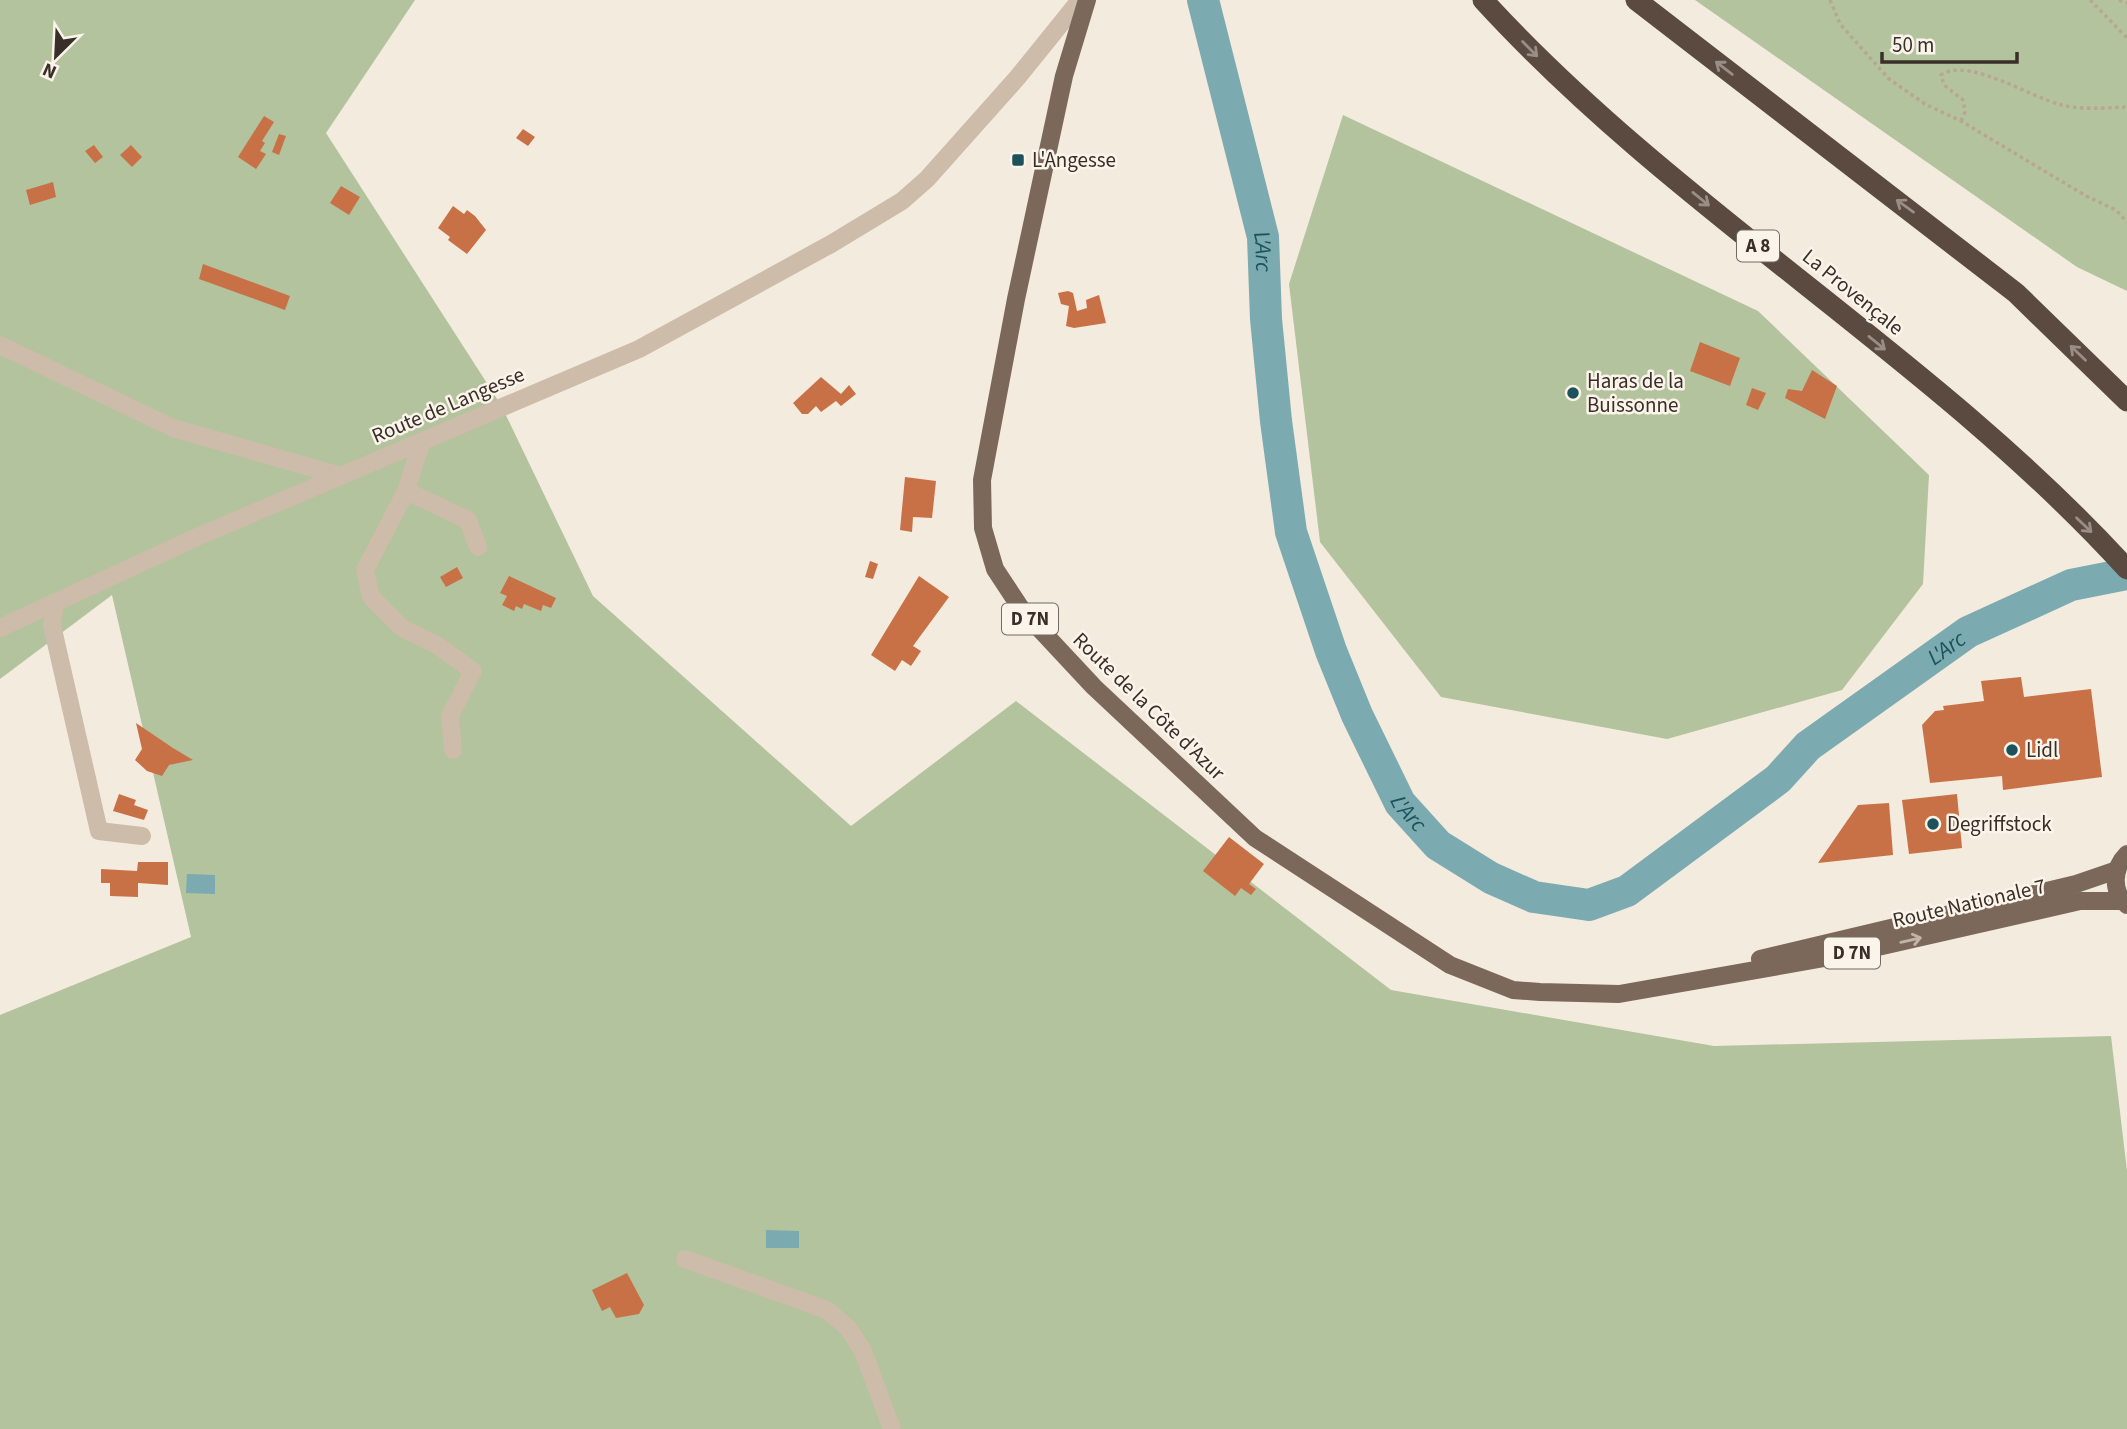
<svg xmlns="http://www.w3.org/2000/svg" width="2127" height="1429" font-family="'Source Sans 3',sans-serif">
	<rect width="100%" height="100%" fill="#f3ebdd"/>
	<!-- green -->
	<g fill="#b3c39d">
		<path d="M0,0H415L326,133L501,405L593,596L851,826L1016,701L1391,990L1714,1046L2111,1036L2127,1171V1429H0V1015L191,937L112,595L0,679Z"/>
		<path d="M1695,0H2127V291L2077,267Z"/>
		<path d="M1343,115L1758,311L1929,475L1923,584L1842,690L1667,739L1441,697L1320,542L1289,284Z"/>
	</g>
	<!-- water -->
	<g fill="#7baab1">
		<path d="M187,874L215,875V894L186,893Z"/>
		<path d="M766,1230L799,1231V1248H766Z"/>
	</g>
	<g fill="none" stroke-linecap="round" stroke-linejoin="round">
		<!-- river -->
		<path stroke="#7baab1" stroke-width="32" id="s1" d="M1203,0L1263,237L1266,319L1276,421L1291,532L1331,651L1357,715L1400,803L1438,845L1491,878L1534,897L1589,905L1627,891L1778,779L1808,746L1968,632L2071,585L2127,574"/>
	</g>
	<!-- building -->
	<g fill="#c97146">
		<path d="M264,116L274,122L262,141L265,143L260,151L266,154L256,169L238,157Z"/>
		<path d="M523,129L535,137L528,146L516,138Z"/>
		<path d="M279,134L286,136L279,155L272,152Z"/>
		<path d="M94,145L103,157L95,163L85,151Z"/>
		<path d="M131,145L142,157L132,167L120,155Z"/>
		<path d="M53,182L56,197L30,205L26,190Z"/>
		<path d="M341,186L360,197L349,215L330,203Z"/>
		<path d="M453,206L464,214L467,210L475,216L486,230L467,254L448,240L450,237L438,228Z"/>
		<path d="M203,264L290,296L285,310L199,279Z"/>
		<path d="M1068,291L1073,293L1077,311L1087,308L1086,300L1099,295L1106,323L1074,328L1066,326L1069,306L1061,304L1058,293Z"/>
		<path d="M1700,342L1740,358L1730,386L1690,371Z"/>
		<path d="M1812,370L1837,386L1825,419L1785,398L1788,389L1802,391Z"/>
		<path d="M821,377L841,394L849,385L856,394L841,406L836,401L821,412L816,406L808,414H802L793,403Z"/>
		<path d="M1752,388L1766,393L1758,410L1746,405Z"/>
		<path d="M905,477L936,481L932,518L913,517L912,532L900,530Z"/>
		<path d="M870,561L878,564L873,579L865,577Z"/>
		<path d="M457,567L463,578L446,587L440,577Z"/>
		<path d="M509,576L556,598L551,608L543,605L541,611L524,604L522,609L516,606L514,611L502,605L507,596L500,593Z"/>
		<path d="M919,576L949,597L913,646L921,651L911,666L902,660L895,671L871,655Z"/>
		<path d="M2021,677L2024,697L2091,689L2102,777L2003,790L2002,776L1930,783L1922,725L1935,711L1944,710L1943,706L1984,701L1981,681Z"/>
		<path d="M136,723L173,748L193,760L169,765L162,776L147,771L135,760L142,749Z"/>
		<path d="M119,794L136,800L134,805L148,810L144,820L113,811Z"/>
		<path d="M1957,794L1962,848L1909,854L1902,800Z"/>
		<path d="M1889,803L1893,855L1818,863L1858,805Z"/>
		<path d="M1229,837L1264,864L1249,884L1256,889L1251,895L1241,888L1235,896L1203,871Z"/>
		<path d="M138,862H168V885L138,883V897L110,896V883H101V869L137,871Z"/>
		<path d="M627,1273L644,1305L639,1314L616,1318L610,1307L602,1311L592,1290Z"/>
	</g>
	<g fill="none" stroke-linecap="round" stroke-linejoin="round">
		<!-- path -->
		<g stroke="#b8a693" stroke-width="3.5" stroke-dasharray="3.5 3.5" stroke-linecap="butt">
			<path d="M1830,0L1840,24L1889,79L1925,104L1961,121L2086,196L2116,210L2127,222"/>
			<path d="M2090,0L2127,38"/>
			<path d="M2119,0L2127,3"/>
			<path d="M1961,121L1965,112L1963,100L1944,85L1941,75C1968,56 2031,98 2062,105C2083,110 2106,108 2127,107"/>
		</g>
		<!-- minor -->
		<g stroke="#ccbca9" stroke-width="18">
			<path d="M0,345L173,428L341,476"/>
			<path d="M422,441L406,491L468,520L478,547"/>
			<path d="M406,491L365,570L371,597L402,628L437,645L473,671L450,716L453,750"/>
			<path d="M55,602L52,625L99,831L142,836"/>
			<path d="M0,628L197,537L639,349L831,244L902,201L927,179L1017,78L1080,0"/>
			<path d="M685,1259L827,1310L848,1328L863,1351L892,1429"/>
		</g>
		<!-- major -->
		<g stroke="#7b685a" stroke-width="18">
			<path d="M1087,0L1064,76L1016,299L982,480L983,528L995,569L1022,610L1094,687L1255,838L1450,965L1513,990L1540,992L1619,994L1847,954L2080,901H2122"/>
			<path d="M2127,854C2113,868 2111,891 2127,905"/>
			<path d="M1760,959L2076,884L2117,870"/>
		</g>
		<!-- highway -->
		<g stroke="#5a4a40" stroke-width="21">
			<path d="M1483,0C1677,212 1933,356 2127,569"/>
			<path d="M1636,0L2016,293L2127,401"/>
		</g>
	</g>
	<!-- one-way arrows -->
	<defs><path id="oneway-shaft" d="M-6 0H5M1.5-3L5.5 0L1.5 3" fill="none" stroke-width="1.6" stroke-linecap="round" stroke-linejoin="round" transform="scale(1.75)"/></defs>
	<g stroke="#9a8e84">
		<use href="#oneway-shaft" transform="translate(1530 49) rotate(45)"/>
		<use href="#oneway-shaft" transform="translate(1724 68) rotate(-142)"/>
		<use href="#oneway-shaft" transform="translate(1701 199) rotate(39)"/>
		<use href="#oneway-shaft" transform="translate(1905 206) rotate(-144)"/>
		<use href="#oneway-shaft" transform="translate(1877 343) rotate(39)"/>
		<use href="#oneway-shaft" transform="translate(2078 353) rotate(-136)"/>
		<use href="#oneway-shaft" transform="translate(2084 525) rotate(44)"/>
	</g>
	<use stroke="#c1b5a9" href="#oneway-shaft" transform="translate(1911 940) rotate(-13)"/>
	<!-- markers -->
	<g fill="#1d525c" stroke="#faf4ea" stroke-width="2.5">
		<rect x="1011" y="153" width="14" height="14" rx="3.5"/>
		<circle cx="1573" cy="393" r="7"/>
		<circle cx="2012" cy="750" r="7"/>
		<circle cx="1933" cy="824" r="7"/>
	</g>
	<g text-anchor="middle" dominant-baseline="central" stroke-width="5" stroke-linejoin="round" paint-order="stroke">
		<!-- shield labels -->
		<g fill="#faf4ea" stroke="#736a63" stroke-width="2">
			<rect x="1737" y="230.5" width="42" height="31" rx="5"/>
			<rect x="1002" y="603.5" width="56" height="31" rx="5"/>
			<rect x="1824" y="937.5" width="56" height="31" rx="5"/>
		</g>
		<g font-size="19" font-weight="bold" fill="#392f29">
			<text x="1758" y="246">A 8</text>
			<text x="1030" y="619">D 7N</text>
			<text x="1852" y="953">D 7N</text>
		</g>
		<!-- poi labels -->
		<g font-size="21" fill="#392f29" stroke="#faf4ea" text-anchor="start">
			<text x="1032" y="160">L'Angesse</text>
			<text x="1587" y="381">Haras de la<tspan x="1587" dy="24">Buissonne</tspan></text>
			<text x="2026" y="750">Lidl</text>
			<text x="1947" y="824">Degriffstock</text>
		</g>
		<!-- street labels -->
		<g font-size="21" fill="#392f29" stroke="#faf4ea">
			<text transform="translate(1853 292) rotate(39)">La Provençale</text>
			<text transform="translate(448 405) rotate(-23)">Route de Langesse</text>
			<text transform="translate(1149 706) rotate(44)">Route de la Côte d'Azur</text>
			<text transform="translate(1969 903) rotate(-13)">Route Nationale 7</text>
		</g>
		<!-- water labels -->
		<g font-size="23" font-style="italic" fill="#1d525c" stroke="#faf4ea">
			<text stroke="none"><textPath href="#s1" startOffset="259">L'Arc</textPath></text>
			<text stroke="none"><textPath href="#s1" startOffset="1498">L'Arc</textPath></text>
			<text stroke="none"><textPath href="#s1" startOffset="847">L'Arc</textPath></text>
		</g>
	</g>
	<!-- north arrow -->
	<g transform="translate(56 56) rotate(204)" stroke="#faf4ea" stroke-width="5" paint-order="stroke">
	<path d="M0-5L12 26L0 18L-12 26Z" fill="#392f29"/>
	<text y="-10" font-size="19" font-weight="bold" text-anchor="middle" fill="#392f29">N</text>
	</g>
	<!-- scale -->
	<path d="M1882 52v10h135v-10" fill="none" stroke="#392f29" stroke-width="3.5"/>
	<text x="1892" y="52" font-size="21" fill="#392f29" stroke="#faf4ea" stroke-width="5" paint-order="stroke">50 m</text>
</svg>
